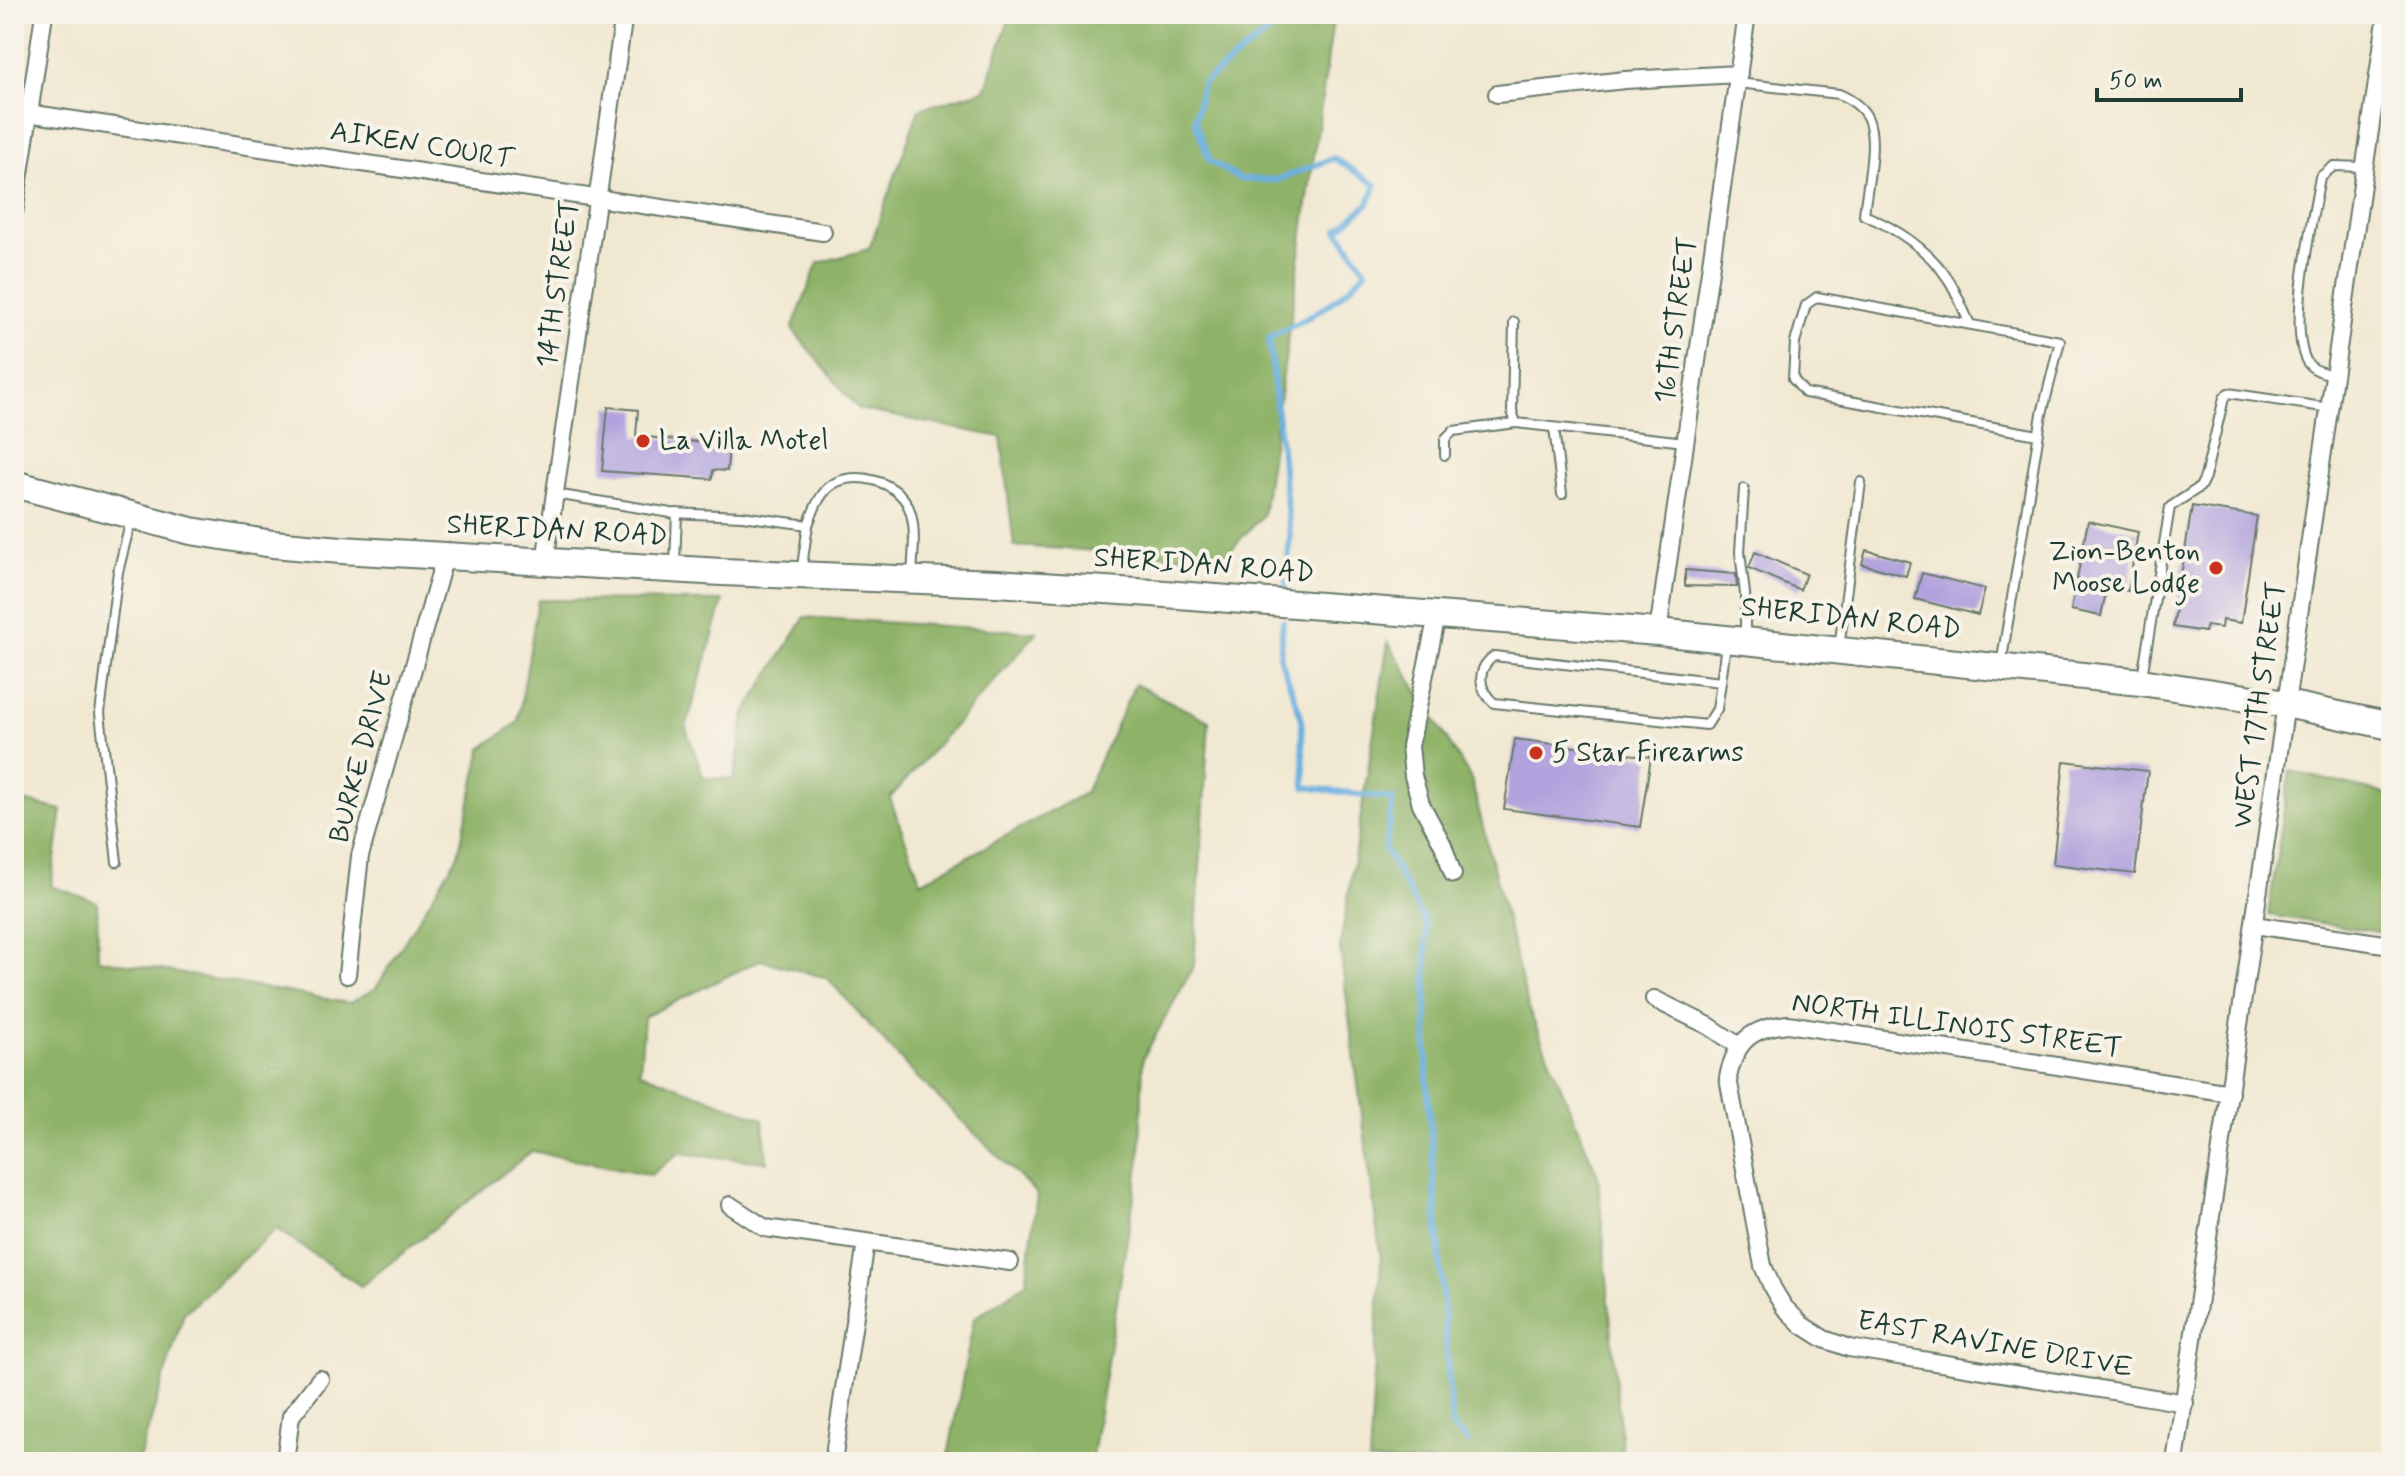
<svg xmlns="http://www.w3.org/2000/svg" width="2405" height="1476" font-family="Mynerve,sans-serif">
	<rect width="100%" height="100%" fill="#f7f3e8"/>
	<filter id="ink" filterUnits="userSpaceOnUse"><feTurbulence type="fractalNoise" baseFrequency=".0125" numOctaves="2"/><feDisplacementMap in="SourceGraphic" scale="16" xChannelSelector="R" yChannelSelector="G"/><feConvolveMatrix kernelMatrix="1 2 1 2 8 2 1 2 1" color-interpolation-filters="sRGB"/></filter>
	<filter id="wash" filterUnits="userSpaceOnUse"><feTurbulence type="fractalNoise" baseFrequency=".006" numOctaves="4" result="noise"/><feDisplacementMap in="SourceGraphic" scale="32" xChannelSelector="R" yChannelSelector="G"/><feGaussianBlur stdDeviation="1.8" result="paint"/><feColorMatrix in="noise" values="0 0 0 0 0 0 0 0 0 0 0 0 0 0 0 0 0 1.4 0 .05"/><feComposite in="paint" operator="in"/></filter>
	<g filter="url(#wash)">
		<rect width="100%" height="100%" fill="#f1e8d1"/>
		<!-- forest -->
		<g fill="#8eb267" stroke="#56784e" stroke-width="2">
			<path d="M1011,14H1334L1263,515L1223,558L1014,546L1001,437L858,409L792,329L818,263L869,249L919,109L985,90Z"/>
			<path d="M538,600L723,601L686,728L704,778L734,779L745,713L805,617L1037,632L890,798L921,882L1085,793L1135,684L1209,721L1194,966L1143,1058L1140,1159L1091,1462H947L974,1318L1026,1283L1037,1194L912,1072L827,978L760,960L644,1017L640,1072L763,1119L767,1162L679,1153L651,1175L532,1151L361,1286L276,1229L184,1313L138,1462H14V799L62,810L51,886L97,902L98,959L349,1003L376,988L458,855L482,748L518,722Z"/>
			<path d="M1388,642L1471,779L1529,1010L1598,1176L1623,1462H1369L1381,1260L1340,948Z"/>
			<path d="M2290,771L2391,795V934L2268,915Z"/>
		</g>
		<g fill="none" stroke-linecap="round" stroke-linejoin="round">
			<!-- stream -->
			<g stroke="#6ab0e1" stroke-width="6">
				<path d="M1286,586L1290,535L1269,337C1309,319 1337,303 1366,271L1338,230L1368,204L1376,185L1334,158L1277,180L1240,179L1210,161L1195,121L1202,84L1291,14"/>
				<path d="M1283,621L1280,657L1301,716L1305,787L1393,799L1385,849L1426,924L1427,1079L1452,1427L1468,1442"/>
			</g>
		</g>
		<g id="blocks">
			<!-- building -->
			<g fill="#b0a2dd">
				<path d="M608,407L638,410L636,436L729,445L727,471L713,470L712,479L602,471Z"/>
				<path d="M2192,506L2257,516L2241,623L2222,620L2221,628L2206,626L2205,632L2173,627Z"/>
				<path d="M2088,521L2138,532L2128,591L2107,587L2101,616L2071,610Z"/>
				<path d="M1866,550L1910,562L1906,576L1862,564Z"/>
				<path d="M1755,552L1806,574L1800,590L1749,568Z"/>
				<path d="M1685,570L1736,574L1737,587L1685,586Z"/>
				<path d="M1922,573L1985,589L1978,615L1915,599Z"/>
				<path d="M1515,739L1651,757L1640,827L1504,809Z"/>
				<path d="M2064,761L2148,771L2135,874L2053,864Z"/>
			</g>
		</g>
	</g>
	<g filter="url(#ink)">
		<use href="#blocks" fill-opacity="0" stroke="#68796b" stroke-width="2"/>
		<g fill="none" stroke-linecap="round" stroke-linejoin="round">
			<defs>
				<g id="lane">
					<path d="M1737,83L1839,94C1850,99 1863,107 1868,119C1878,143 1866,190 1864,215C1896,228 1929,250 1948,279C1957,292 1963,310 1970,324"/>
					<path d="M1514,322L1512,411L1516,423L1685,442"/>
					<path d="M2334,375C2325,373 2313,371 2307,362C2287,328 2313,218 2320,177L2334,166L2364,167"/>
					<path d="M1554,428L1562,494"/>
					<path d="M1445,455V439L1453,431L1516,423"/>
					<path d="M1744,489L1740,552L1745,594V636"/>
					<path d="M555,494L671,513L742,516L808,525L801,573"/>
					<path d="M808,525C813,512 818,497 829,487C851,468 899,481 909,508C917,528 913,555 912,576"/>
					<path d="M675,564L677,513"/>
					<path d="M1839,648L1861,482"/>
					<path d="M1494,656L1721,682L1717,709L1707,725L1494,703C1478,689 1476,669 1494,656Z"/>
					<path d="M2001,665L2042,414L2060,341L1817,297L1806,305L1795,342L1793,379L1805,393L2038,435"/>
					<path d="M2142,677L2170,507L2200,487L2205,477L2224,398L2228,393L2330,408"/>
					<path d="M1721,682L1726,644"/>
					<path d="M117,862L100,713L118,572L131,520"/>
				</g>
				<g id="street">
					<path d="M1497,94L1625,80L1739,74"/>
					<path d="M14,111L823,232"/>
					<path d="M14,213L44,14"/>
					<path d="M545,562L624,14"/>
					<path d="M1437,615L1410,746L1413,776L1421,804L1443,845L1453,874"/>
					<path d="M1658,632L1747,14"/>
					<path d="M2254,925L2391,945"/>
					<path d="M347,975L360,856L445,556"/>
					<path d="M1654,999L1709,1026L1739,1046"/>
					<path d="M730,1205L765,1228L1010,1262"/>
					<path d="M2185,1403L1849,1348L1824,1339L1802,1325L1784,1307L1773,1289L1763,1266L1728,1078C1735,1042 1750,1028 1788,1024L2230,1093"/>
					<path d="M285,1462L291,1416L320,1379"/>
					<path d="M833,1462L866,1242"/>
					<path d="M2175,1462L2387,14"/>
				</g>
				<path id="primary" d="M14,484L191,531L273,544L341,550L722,572L996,583L1152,593L1658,632L2141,682L2286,704L2391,726"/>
			</defs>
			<!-- lane casing -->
			<use href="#lane" stroke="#68796b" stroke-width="12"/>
			<!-- street casing -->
			<use href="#street" stroke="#68796b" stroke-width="20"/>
			<!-- primary casing -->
			<use href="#primary" stroke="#68796b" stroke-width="30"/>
			<!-- lane -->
			<use href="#lane" stroke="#fff" stroke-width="8"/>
			<!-- street -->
			<use href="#street" stroke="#fff" stroke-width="16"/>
			<!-- primary -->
			<use href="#primary" stroke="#fff" stroke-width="26"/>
		</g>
	</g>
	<!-- markers -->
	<g fill="#c8321e" stroke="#f7f3e8" stroke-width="3">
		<circle cx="643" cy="441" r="8"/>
		<circle cx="2216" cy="568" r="8"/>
		<circle cx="1536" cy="753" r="8"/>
	</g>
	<g text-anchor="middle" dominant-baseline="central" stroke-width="8" stroke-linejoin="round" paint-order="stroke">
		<!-- street labels -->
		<g font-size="28" fill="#1f3d34" stroke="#f7f3e8">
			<text transform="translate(422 146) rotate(9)">AIKEN COURT</text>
			<text transform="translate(559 284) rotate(-82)">14TH STREET</text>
			<text transform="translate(1677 320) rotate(-82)">16TH STREET</text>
			<text transform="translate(557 531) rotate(3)">SHERIDAN ROAD</text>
			<text transform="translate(1204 566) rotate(4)">SHERIDAN ROAD</text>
			<text transform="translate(1851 619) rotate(6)">SHERIDAN ROAD</text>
			<text transform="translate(2260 705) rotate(-82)">WEST 17TH STREET</text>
			<text transform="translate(362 757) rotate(-75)">BURKE DRIVE</text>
			<text transform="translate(1957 1026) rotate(8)">NORTH ILLINOIS STREET</text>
			<text transform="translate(1995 1345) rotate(10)">EAST RAVINE DRIVE</text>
		</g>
		<!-- poi labels -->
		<g font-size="28" fill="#1f3d34" stroke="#f7f3e8" text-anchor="start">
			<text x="659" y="441">La Villa Motel</text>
			<text x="2200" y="552" text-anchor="end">Zion-Benton<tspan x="2200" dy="32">Moose Lodge</tspan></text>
			<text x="1552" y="753">5 Star Firearms</text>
		</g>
	</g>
	<!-- margin -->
	<rect width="2405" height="1476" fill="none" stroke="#f7f3e8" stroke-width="48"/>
	<!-- scale -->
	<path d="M2097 88v12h144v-12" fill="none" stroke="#1f3d34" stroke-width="4"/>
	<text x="2109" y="88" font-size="24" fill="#1f3d34" stroke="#f7f3e8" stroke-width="6" paint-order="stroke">50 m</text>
</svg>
